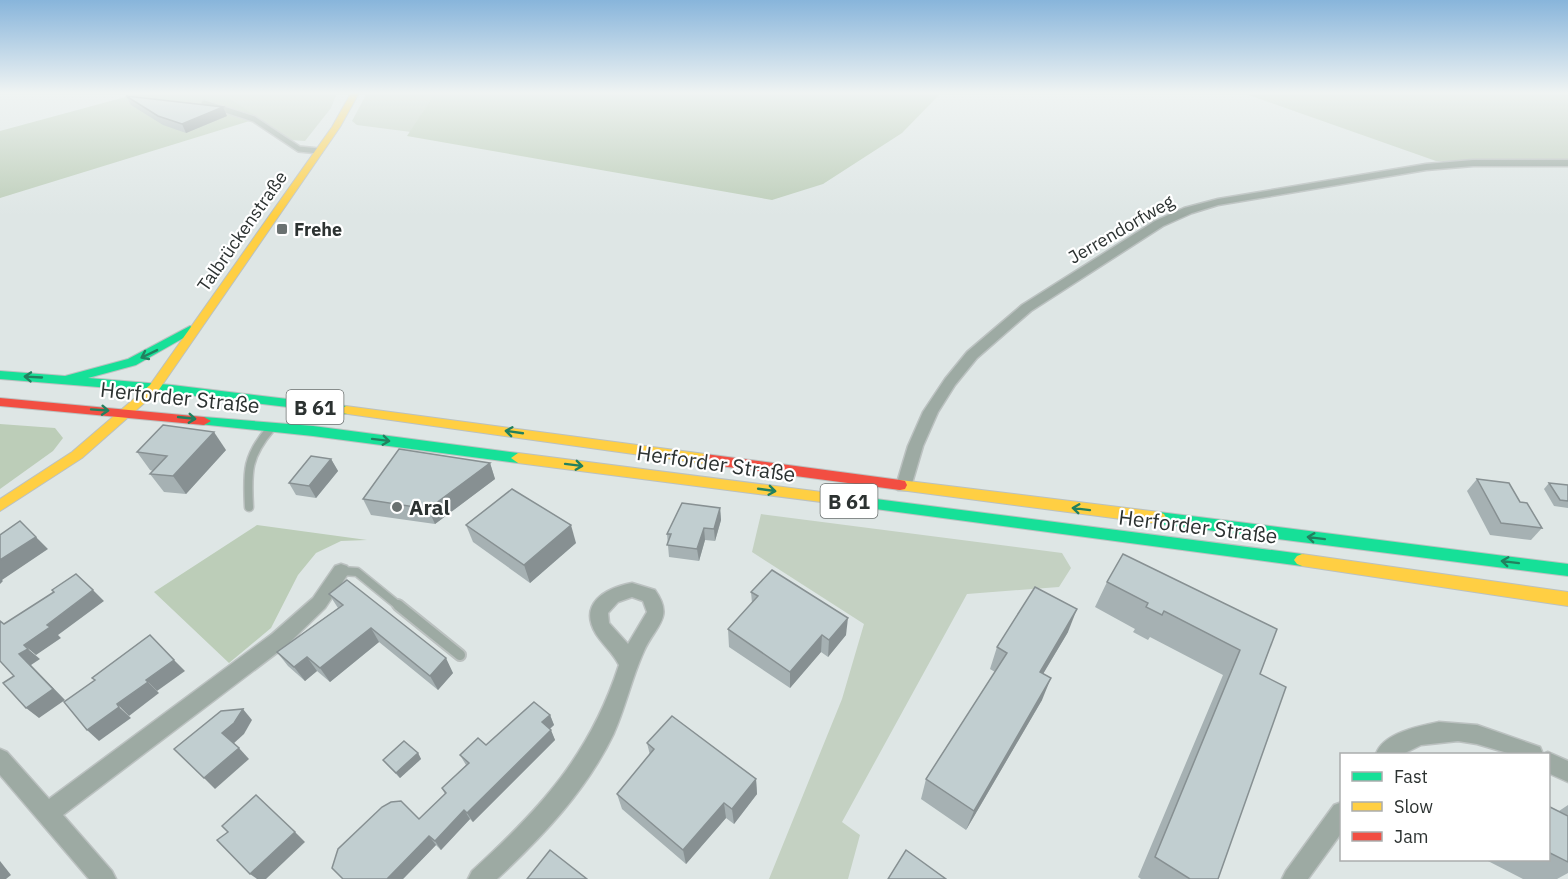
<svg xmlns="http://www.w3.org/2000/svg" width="1568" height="879" font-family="'IBM Plex Sans',sans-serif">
	<rect width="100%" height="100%" fill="#dee6e5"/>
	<!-- green -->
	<g fill="#c4d1c2">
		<path d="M222,93H337L331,108L305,141L290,140Z"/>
		<path d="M367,93H431L430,101L411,132L357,125L352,121Z"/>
		<path d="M1243,93H1568V160L1436,161Z"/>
		<path d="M761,514L1062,553L1071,568L1059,587L967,594L842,822L860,835L848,879H769L842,699L864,624L752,552Z"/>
	</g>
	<!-- forest -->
	<g fill="#bccdb8">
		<path d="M140,93H222L259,118L0,198V131Z"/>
		<path d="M431,93H941L902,133L823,184L772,200L407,136L430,101Z"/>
		<path d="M0,424L55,428L63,438L53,451L0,489Z"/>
		<path d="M257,525L367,540L341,541L316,553L298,575L271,628L229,663L154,592Z"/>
	</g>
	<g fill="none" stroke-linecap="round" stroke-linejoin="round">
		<defs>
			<path id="lane-far2" d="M204,103L254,119L299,149L319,151"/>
			<g id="lane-far1">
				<path d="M249,507C247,471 247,456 271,428"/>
				<path d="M342,571L357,572L400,607"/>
			</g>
			<path id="lane" d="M398,605L460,655"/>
			<g id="street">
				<path d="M1568,160V166H1473L1426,170L1218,205L1192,213L1163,226L1031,311L977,358L955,385L938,412L923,446L910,490H898L896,486L908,446L923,412L945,379L967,352L1022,305L1155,221L1184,208L1218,199L1426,164L1473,160Z"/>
				<path d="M341,564L347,566L350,571L325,608L286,646L63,815L112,871L116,879H89L0,775V749L7,752L49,799L272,634L313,598L335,566Z"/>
				<path d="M632,583L655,590C675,618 655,626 644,651C632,677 626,706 614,733C587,790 543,836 497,879H468L472,871C541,808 590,755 619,665C613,653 603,645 596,634C578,604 605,588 632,583ZM632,597L643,601L647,612L628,644L609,623L608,613L618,602Z"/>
				<path d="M1439,722L1477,725L1540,747L1543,754L1548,752L1568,761V782L1548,773V754H1511L1477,744L1458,741L1421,745L1403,754H1376C1383,733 1419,726 1439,722Z"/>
				<path d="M1342,802V832L1308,879H1282L1286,871L1334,805Z"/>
			</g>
			<g id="fast">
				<path d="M190,326L194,328L196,330L194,332L136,365L88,378L172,385L346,406L353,410L346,414L172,393L0,379V371L65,376L128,359Z"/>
				<path d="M204,417L313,426L518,453L525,458L518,463L313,436L199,424L197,421L199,418Z"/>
				<path d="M868,498L1302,554L1307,556L1310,560L1307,564L1302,566L868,508L863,507L861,503L863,499Z"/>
				<path d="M1159,512L1568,564V576L1159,524L1154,522L1152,518L1154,514Z"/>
			</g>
			<g id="slow">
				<path d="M351,93H359L340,127L158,391L82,458L0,511V499L72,452L150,385L332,127Z"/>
				<path d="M346,406L705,454L712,459L705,464L341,413L339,410Z"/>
				<path d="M518,453L868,498L873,499L875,503L873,507L868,508L518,463L511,458Z"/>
				<path d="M900,480L1159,512L1164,514L1166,518L1164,522L1159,524L900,490L895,489L893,485L895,481Z"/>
				<path d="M1302,554L1568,592V606L1302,566L1297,564L1294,560L1297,556Z"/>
			</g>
			<g id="jam">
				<path d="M0,398L204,417L211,421L204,425L0,406Z"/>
				<path d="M705,454L900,480L905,481L907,485L905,489L900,490L705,464L698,459Z"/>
			</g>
		</defs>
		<!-- lane-far2 casing -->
		<use href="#lane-far2" stroke="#bbc1c0" stroke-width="8"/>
		<!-- lane-far1 casing -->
		<use href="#lane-far1" stroke="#bbc1c0" stroke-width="11"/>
		<!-- lane casing -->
		<use href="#lane" stroke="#bbc1c0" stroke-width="14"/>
		<!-- street casing -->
		<use href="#street" stroke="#bbc1c0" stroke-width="3"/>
		<!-- fast casing -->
		<use href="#fast" stroke="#bbc1c0" stroke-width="2"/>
		<!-- slow casing -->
		<use href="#slow" stroke="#bbc1c0" stroke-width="2"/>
		<!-- jam casing -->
		<use href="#jam" stroke="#bbc1c0" stroke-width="2"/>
		<!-- lane-far2 -->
		<use href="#lane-far2" stroke="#9daaa3" stroke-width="5"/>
		<!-- lane-far1 -->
		<use href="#lane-far1" stroke="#9daaa3" stroke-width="8"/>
		<!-- lane -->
		<use href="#lane" stroke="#9daaa3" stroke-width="10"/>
		<!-- street -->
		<use href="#street" fill="#9daaa3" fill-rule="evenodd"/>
		<!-- fast -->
		<use href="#fast" fill="#16e098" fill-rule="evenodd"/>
		<!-- slow -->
		<use href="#slow" fill="#ffcf43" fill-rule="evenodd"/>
		<!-- jam -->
		<use href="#jam" fill="#f24e42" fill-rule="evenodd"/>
	</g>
	<!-- wall -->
	<g fill="#a6b1b3">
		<path d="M126,96L227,116L186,133L163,125L131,105Z"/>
		<path d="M226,450L186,494L164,492L150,474L153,471L150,470L137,452Z"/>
		<path d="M331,459L338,471L316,498L296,495L289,483Z"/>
		<path d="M490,463L495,479L435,524L371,515L363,499Z"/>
		<path d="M1477,479L1520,502L1542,528L1531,540L1490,535L1467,491Z"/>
		<path d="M1549,483L1568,485V508L1554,506L1544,489Z"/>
		<path d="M720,508L721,520L715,541L705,540L699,561L669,557L667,534Z"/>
		<path d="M466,525L576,543L530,583L473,542Z"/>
		<path d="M1107,582L1277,629L1260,674L1218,879H1141L1138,877L1223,675L1150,637L1148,640L1133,632L1135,629L1095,607Z"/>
		<path d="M751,592L846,635L828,657L821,652L790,688L729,647L728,629L752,603Z"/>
		<path d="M329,594L453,673L438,690L379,642L330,682L317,671L305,681L288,666L277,652L338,608Z"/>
		<path d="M1068,632L1043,674L1042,700L966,830L921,799L926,779L995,672L990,669L997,647Z"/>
		<path d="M550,715L554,725L550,729L555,740L473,822L470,819L441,850L436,845L403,879L419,819L445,794L442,788L466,765L460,755L486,745Z"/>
		<path d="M647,743L756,779L757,794L734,824L726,818L686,864L622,809L617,794L650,755Z"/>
		<path d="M418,753L421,759L400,778L387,765L383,760Z"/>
		<path d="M1568,805V873L1557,879H1523L1486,860H1548V806L1559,811Z"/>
	</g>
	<!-- shaded-wall -->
	<g fill="#879092">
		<path d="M223,107L227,116L186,133L182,124Z"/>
		<path d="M214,432L226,450L186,494L173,476Z"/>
		<path d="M331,459L338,471L316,498L309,486Z"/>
		<path d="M490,463L495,479L435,524L428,509Z"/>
		<path d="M720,508L721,520L715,541L714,529Z"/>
		<path d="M571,525L576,543L530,583L524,565Z"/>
		<path d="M704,528L705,540L699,561L697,549Z"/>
		<path d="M36,537L48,549L2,580L3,581L0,584V560Z"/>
		<path d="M93,590L104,601L58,635L61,638L36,655L24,645L47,625Z"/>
		<path d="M1077,609L1068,632L1031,694L1040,672Z"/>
		<path d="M848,618L846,635L828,657L829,640Z"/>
		<path d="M371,628L379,642L330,682L320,668Z"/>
		<path d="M822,635L821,652L790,688V672Z"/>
		<path d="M28,649L40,659L31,665L65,700L39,718L26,708L19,654Z"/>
		<path d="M307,657L317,671L305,681L294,667Z"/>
		<path d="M446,658L453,673L438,690L430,676Z"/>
		<path d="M174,660L185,671L157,691L146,680Z"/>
		<path d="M1051,678L1042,700L966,830L974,811Z"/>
		<path d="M148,682L159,693L129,716L117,704Z"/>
		<path d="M119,707L131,718L99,741L87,730Z"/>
		<path d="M243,709L252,720L244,734L233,744L222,733Z"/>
		<path d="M550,715L554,725L546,732L542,722Z"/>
		<path d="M551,730L555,740L473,822L467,813Z"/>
		<path d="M239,748L249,759L215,789L204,778Z"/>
		<path d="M418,753L421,759L400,778L396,773Z"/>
		<path d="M756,779L757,794L734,824L732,809Z"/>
		<path d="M724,803L726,818L686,864L683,850Z"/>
		<path d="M464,810L470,819L441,850L435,841Z"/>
		<path d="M295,832L305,842L266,879H257L250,874Z"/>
		<path d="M429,836L436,845L403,879H387Z"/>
		<path d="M0,861L11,875L6,879H0Z"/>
	</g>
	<!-- building -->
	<g fill="#c1ced0" stroke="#879092" stroke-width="1.5">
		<path d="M126,96L223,107L182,124L158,116Z"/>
		<path d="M163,425L214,432L173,476L150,474L167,456L137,452Z"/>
		<path d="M399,449L490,463L428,509L363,499Z"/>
		<path d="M311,456L331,459L309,486L289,483Z"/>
		<path d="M1477,479L1509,483L1520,502L1527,503L1542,528L1501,523Z"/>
		<path d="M1549,483L1568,485V501L1560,500Z"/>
		<path d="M512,489L571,525L524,565L466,525Z"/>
		<path d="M682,503L720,508L714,529L704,528L697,549L667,545L671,534H667Z"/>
		<path d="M20,521L36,537L0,560V535Z"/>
		<path d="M1123,554L1277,629L1260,674L1286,687L1218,879H1190L1155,857L1240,650L1164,611L1162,615L1146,607L1148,603L1107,582Z"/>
		<path d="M772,570L848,618L829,640L822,635L790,672L728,629L758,596L751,592Z"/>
		<path d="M76,574L93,590L47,625L50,627L24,645L28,649L19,654L53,689L26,708L3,683L14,676L0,661V621L4,624L54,592L52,590Z"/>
		<path d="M347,580L446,658L430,676L371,628L320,668L307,657L294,667L277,652L343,605L329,594Z"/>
		<path d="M1035,587L1077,609L1040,672L1051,678L974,811L926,779L1007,653L997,647Z"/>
		<path d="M150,635L174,660L146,680L148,682L117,704L119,707L87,730L64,702L95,680L92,678Z"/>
		<path d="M534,702L550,715L542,722L551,730L467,813L464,810L435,841L429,836L387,879H343L332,868L338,849L382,807L391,802L401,801L419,819L446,793L442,788L469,763L460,755L478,738L486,745Z"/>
		<path d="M243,709L234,723L222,733L239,748L204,778L174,749L221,711Z"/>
		<path d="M672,716L756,779L732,809L724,803L683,850L617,794L654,749L647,743Z"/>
		<path d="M404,741L418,753L396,773L383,760Z"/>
		<path d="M256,795L295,832L250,874L217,840L228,832L222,826Z"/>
		<path d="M1548,806L1568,816V862L1548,852Z"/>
		<path d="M550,850L587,879H527Z"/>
		<path d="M906,850L946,879H888Z"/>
	</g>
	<!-- one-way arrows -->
	<defs><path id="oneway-shaft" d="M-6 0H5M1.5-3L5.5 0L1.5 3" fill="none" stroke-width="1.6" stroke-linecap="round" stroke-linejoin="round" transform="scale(1.5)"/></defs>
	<g stroke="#22805f">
		<use href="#oneway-shaft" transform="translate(149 354) rotate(154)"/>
		<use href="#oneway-shaft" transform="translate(33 377) rotate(-177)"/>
		<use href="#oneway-shaft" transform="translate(100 410) rotate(4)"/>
		<use href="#oneway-shaft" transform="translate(187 418) rotate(6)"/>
		<use href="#oneway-shaft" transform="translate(514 432) rotate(-172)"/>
		<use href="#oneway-shaft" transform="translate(381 440) rotate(7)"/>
		<use href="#oneway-shaft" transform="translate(574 465) rotate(7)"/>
		<use href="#oneway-shaft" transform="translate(767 490) rotate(8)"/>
		<use href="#oneway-shaft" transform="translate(1081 509) rotate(-173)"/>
		<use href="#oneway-shaft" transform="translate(1316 538) rotate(-173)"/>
		<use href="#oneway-shaft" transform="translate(1510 562) rotate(-173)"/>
	</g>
	<!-- sky -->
	<linearGradient id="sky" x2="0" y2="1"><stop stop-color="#88b5db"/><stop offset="0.43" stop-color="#f0f4f3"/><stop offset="1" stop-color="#f0f4f3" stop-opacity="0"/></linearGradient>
	<rect width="1568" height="216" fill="url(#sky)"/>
	<!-- markers -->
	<g fill="#6a7170" stroke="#fff" stroke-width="2">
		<rect x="276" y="223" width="12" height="12" rx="3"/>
		<circle cx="397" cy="507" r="6"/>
	</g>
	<g text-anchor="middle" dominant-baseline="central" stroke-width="4.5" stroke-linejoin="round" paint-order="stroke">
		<!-- far-poi labels -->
		<g font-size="18" font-weight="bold" fill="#2c3231" stroke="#fff" text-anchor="start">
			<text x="294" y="229">Frehe</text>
		</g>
		<!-- far-street labels -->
		<g font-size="18" fill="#2c3231" stroke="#fff">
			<text transform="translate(1121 229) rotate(-30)">Jerrendorfweg</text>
			<text transform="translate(242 231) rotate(-55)">Talbrückenstraße</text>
		</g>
		<!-- shield labels -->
		<g fill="#fff" stroke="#6b706f" stroke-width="1.5">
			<rect x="286.5" y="390" width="57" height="34" rx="4.5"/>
			<rect x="820.5" y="484" width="57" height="34" rx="4.5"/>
		</g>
		<g font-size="20" font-weight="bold" fill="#2c3231">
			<text x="315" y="407">B 61</text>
			<text x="849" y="501">B 61</text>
		</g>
		<!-- street labels -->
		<g font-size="21" fill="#2c3231" stroke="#fff">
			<text transform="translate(180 397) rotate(6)">Herforder Straße</text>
			<text transform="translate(716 463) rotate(8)">Herforder Straße</text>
			<text transform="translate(1198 526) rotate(7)">Herforder Straße</text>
		</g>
		<!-- poi labels -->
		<g font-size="21" font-weight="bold" fill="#2c3231" stroke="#fff" text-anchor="start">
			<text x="409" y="507">Aral</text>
		</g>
	</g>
	<!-- legend -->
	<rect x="1340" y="753" width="210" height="108" fill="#ffffff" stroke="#abadad" stroke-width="1.5"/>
	<rect x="1352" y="772" width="30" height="9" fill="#16e098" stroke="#abadad" stroke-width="1.5"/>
	<text x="1394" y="783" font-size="18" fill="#2c3231">Fast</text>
	<rect x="1352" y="802" width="30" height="9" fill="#ffcf43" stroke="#abadad" stroke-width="1.5"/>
	<text x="1394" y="813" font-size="18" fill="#2c3231">Slow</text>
	<rect x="1352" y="832" width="30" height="9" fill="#f24e42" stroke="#abadad" stroke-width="1.5"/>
	<text x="1394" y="843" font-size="18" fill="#2c3231">Jam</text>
</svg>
